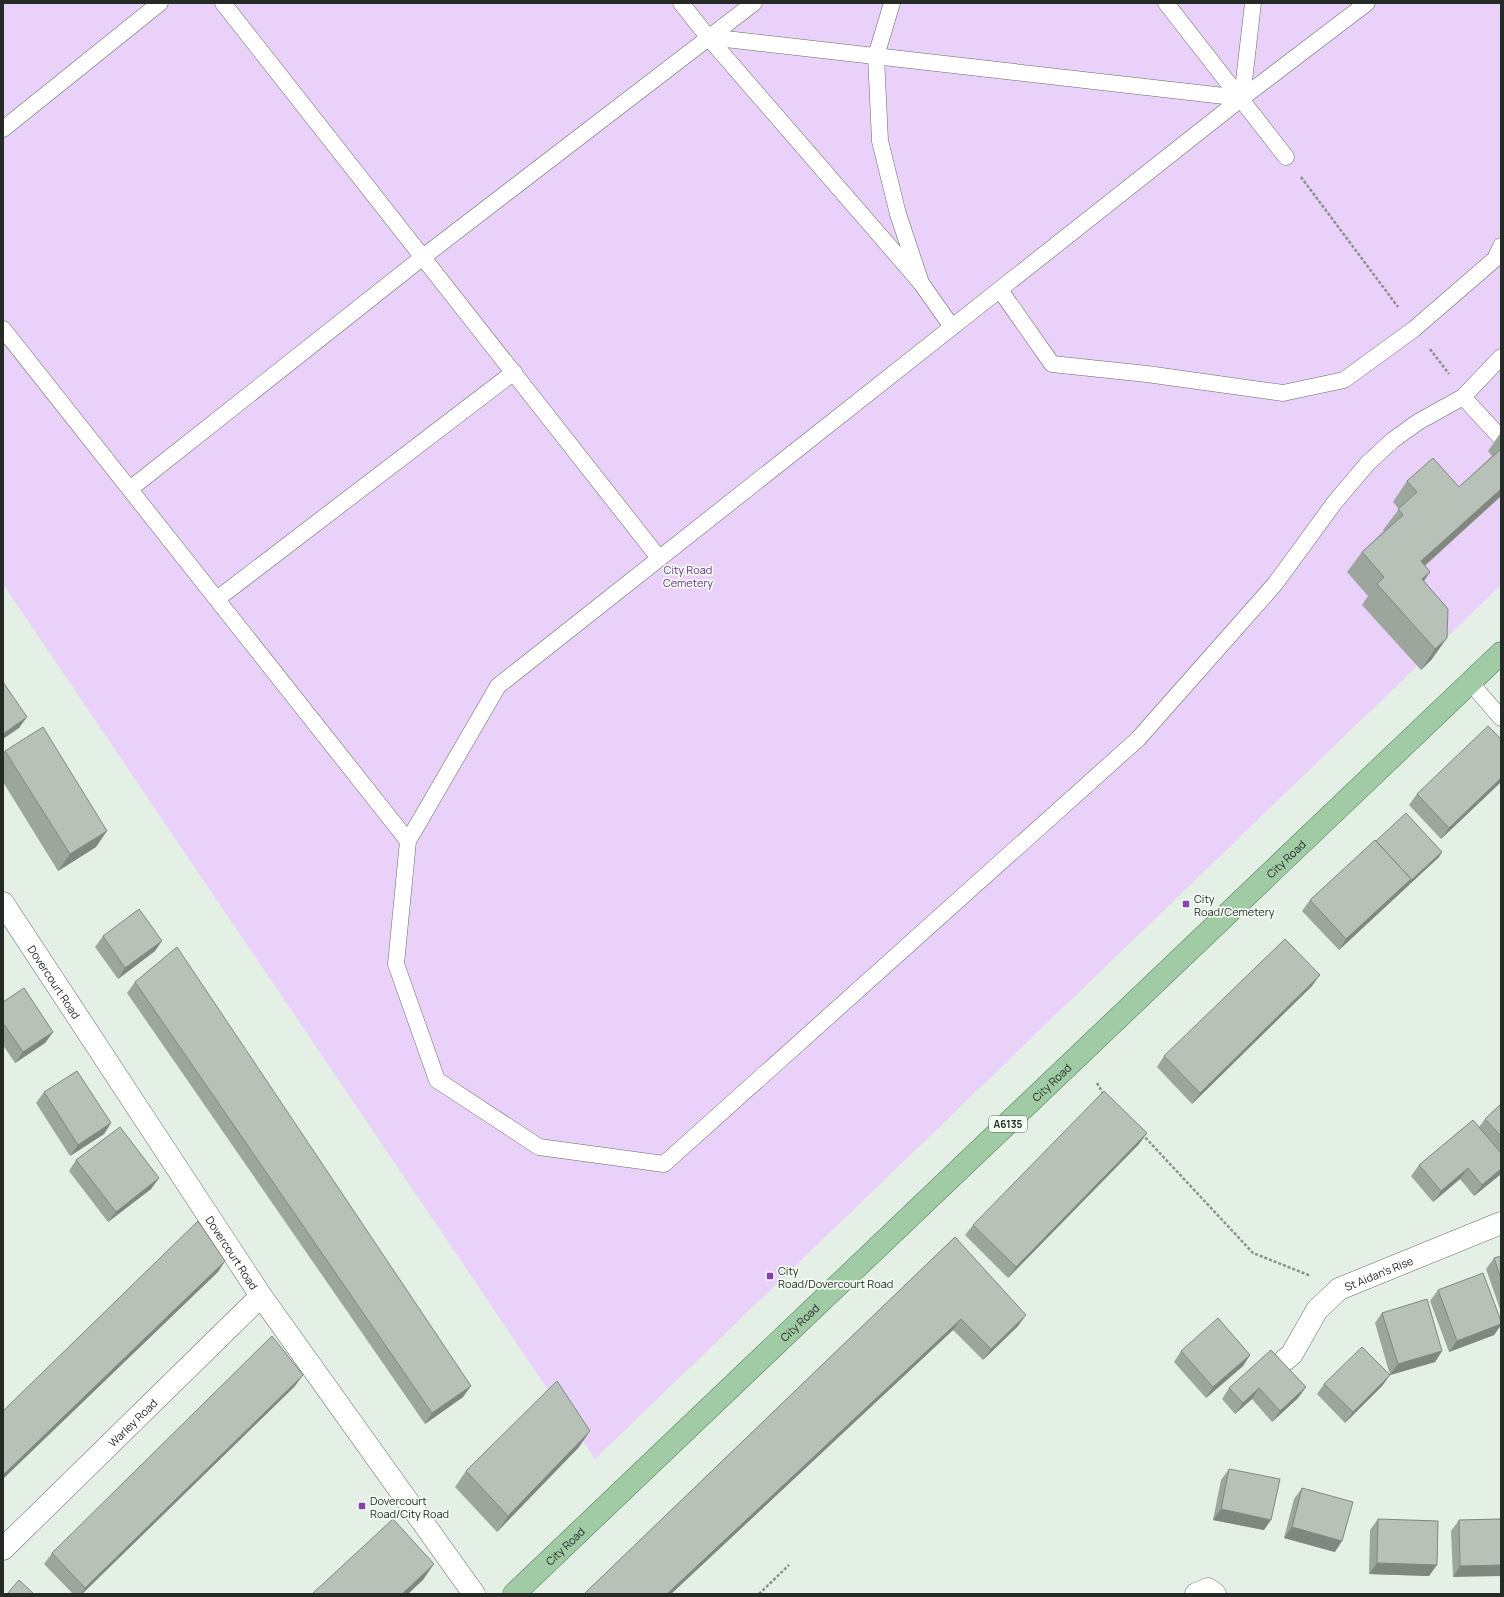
<svg xmlns="http://www.w3.org/2000/svg" width="1504" height="1597" font-family="Manrope,sans-serif">
	<rect width="100%" height="100%" fill="#e4efe5"/>
	<!-- green -->
	<path fill="#e9d1f9" d="M3,3H1501V585L595,1459L3,584Z"/>
	<g fill="none" stroke-linecap="round" stroke-linejoin="round">
		<defs>
			<g id="lane">
				<path d="M223,3L659,558"/>
				<path d="M681,3L708,37L921,283"/>
				<path d="M892,3L876,56L880,141L898,214L921,283L952,327"/>
				<path d="M1166,3L1286,157"/>
				<path d="M1367,3L1242,98L498,686L408,841L396,964L437,1080L539,1147L664,1164L1138,739L1275,584L1335,502L1368,463L1393,440L1418,422L1463,397L1501,357"/>
				<path d="M708,37L1242,98"/>
				<path d="M1242,98L1253,3"/>
				<path d="M3,129L160,3"/>
				<path d="M1000,290L1052,364L1147,374L1283,393L1344,380L1414,329L1495,259L1501,246"/>
				<path d="M3,329L408,841"/>
				<path d="M1463,397L1501,438"/>
				<path d="M130,489L423,257L754,3"/>
				<path d="M217,599L514,372"/>
				<path d="M1470,682L1501,718"/>
			</g>
			<g id="street">
				<path id="s1" d="M3,903L261,1296L474,1594"/>
				<path id="s2" d="M1285,1360L1292,1354L1317,1310L1339,1289L1501,1223"/>
				<path id="s3" d="M3,1549L261,1296"/>
				<path d="M1196,1594L1208,1589L1215,1594"/>
			</g>
			<g id="primary">
				<path id="s4" d="M514,1594L1501,653"/>
			</g>
		</defs>
		<!-- lane casing -->
		<use href="#lane" stroke="#636d64" stroke-width="17"/>
		<!-- street casing -->
		<use href="#street" stroke="#636d64" stroke-width="23"/>
		<!-- primary casing -->
		<use href="#primary" stroke="#4c7d52" stroke-width="23"/>
		<!-- path -->
		<g stroke="#89918a" stroke-width="2.5" stroke-dasharray="3 2" stroke-linecap="butt">
			<path d="M1301,177L1398,307"/>
			<path d="M1430,349L1449,374"/>
			<path d="M1097,1083L1104,1095"/>
			<path d="M1142,1134L1253,1253L1311,1276"/>
			<path d="M759,1594L789,1565"/>
		</g>
		<!-- lane -->
		<use href="#lane" stroke="#fff" stroke-width="16"/>
		<!-- street -->
		<use href="#street" stroke="#fff" stroke-width="22"/>
		<!-- primary -->
		<use href="#primary" stroke="#a0cba5" stroke-width="22"/>
	</g>
	<!-- wall -->
	<g fill="#9da69d">
		<path d="M1501,432V496L1425,566L1430,572L1424,581L1448,609L1432,659L1421,670L1362,605L1368,596L1347,572L1362,552L1384,531L1383,530L1399,509L1393,502L1407,481L1459,487L1492,456L1488,451Z"/>
		<path d="M5,751L96,847L58,871L3,782V754Z"/>
		<path d="M1501,782L1441,839L1409,805L1417,794Z"/>
		<path d="M1376,841L1442,852L1439,857L1339,950L1302,911L1310,900Z"/>
		<path d="M103,936L155,951L118,979L95,947Z"/>
		<path d="M135,982L463,1397L425,1424L127,993Z"/>
		<path d="M1312,986L1192,1104L1157,1067L1164,1056Z"/>
		<path d="M3,1002L53,1032L45,1043L15,1063L3,1045Z"/>
		<path d="M44,1092L111,1123L104,1134L70,1156L36,1103Z"/>
		<path d="M1501,1104V1174L1474,1196L1460,1179L1433,1202L1411,1176L1419,1165L1479,1127L1485,1119Z"/>
		<path d="M1147,1133L1139,1144L1008,1278L965,1235L973,1225Z"/>
		<path d="M76,1160L159,1178L151,1189L108,1222L69,1171Z"/>
		<path d="M955,1237L1018,1326L983,1360L953,1330L671,1594H584Z"/>
		<path d="M1501,1256V1312L1486,1269L1494,1258Z"/>
		<path d="M1438,1290L1501,1321V1325L1494,1335L1449,1352L1430,1301Z"/>
		<path d="M1382,1313L1442,1351L1435,1362L1390,1375L1375,1323Z"/>
		<path d="M1181,1351L1250,1355L1243,1366L1206,1398L1174,1362Z"/>
		<path d="M1390,1375L1382,1386L1345,1423L1317,1394L1324,1384Z"/>
		<path d="M295,1386L82,1594H73L44,1564L52,1553Z"/>
		<path d="M1306,1387L1298,1398L1272,1422L1252,1399L1235,1414L1222,1399L1229,1388Z"/>
		<path d="M579,1447L497,1532L455,1487L466,1471Z"/>
		<path d="M1229,1469L1264,1530L1213,1520L1221,1480Z"/>
		<path d="M1302,1488L1335,1552L1284,1538L1294,1499Z"/>
		<path d="M1378,1519L1429,1576L1369,1574L1370,1530Z"/>
		<path d="M1501,1519L1453,1577L1451,1531L1459,1520Z"/>
	</g>
	<!-- shaded-wall -->
	<g fill="#808780">
		<path d="M1501,489V496L1406,582L1421,561Z"/>
		<path d="M1430,572L1415,593L1422,579Z"/>
		<path d="M1447,638L1432,659L1421,670L1435,649Z"/>
		<path d="M27,717L19,728L3,739V734Z"/>
		<path d="M1501,778V782L1441,839L1449,828Z"/>
		<path d="M107,831L96,847L58,871L70,854Z"/>
		<path d="M1442,852L1439,857L1339,950L1346,939L1411,879Z"/>
		<path d="M162,941L155,951L118,979L125,968Z"/>
		<path d="M1320,975L1312,986L1192,1104L1200,1093Z"/>
		<path d="M53,1032L45,1043L15,1063L23,1052Z"/>
		<path d="M111,1123L104,1134L70,1156L78,1145Z"/>
		<path d="M1147,1133L1139,1144L1008,1278L1016,1267Z"/>
		<path d="M1468,1168L1460,1179L1433,1202L1441,1191Z"/>
		<path d="M1501,1169V1174L1474,1196L1482,1185Z"/>
		<path d="M159,1178L151,1189L108,1222L116,1212Z"/>
		<path d="M225,1261L218,1272L3,1479V1475Z"/>
		<path d="M1026,1315L1018,1326L983,1360L991,1349Z"/>
		<path d="M961,1319L953,1330L671,1594H667Z"/>
		<path d="M1501,1324V1325L1494,1335L1449,1352L1457,1341Z"/>
		<path d="M1442,1351L1435,1362L1390,1375L1398,1364Z"/>
		<path d="M1250,1355L1243,1366L1206,1398L1213,1387Z"/>
		<path d="M303,1375L295,1386L82,1594H81L85,1588Z"/>
		<path d="M1390,1375L1382,1386L1345,1423L1353,1412Z"/>
		<path d="M471,1386L463,1397L425,1424L432,1413Z"/>
		<path d="M1306,1387L1298,1398L1272,1422L1280,1411Z"/>
		<path d="M1259,1388L1252,1399L1235,1414L1243,1403Z"/>
		<path d="M590,1431L579,1447L497,1532L508,1516Z"/>
		<path d="M1221,1509L1271,1520L1264,1530L1213,1520Z"/>
		<path d="M1292,1527L1342,1541L1335,1552L1284,1538Z"/>
		<path d="M1377,1563L1437,1565L1429,1576L1369,1574Z"/>
		<path d="M434,1564L423,1580L408,1594H402Z"/>
		<path d="M1501,1565V1576L1453,1577L1460,1566Z"/>
	</g>
	<!-- building -->
	<g fill="#b7c1b7" stroke="#808780">
		<path d="M1501,449V489L1421,561L1430,572L1422,579L1448,609L1447,638L1435,649L1377,584L1384,577L1362,552L1403,515L1398,509L1417,492L1407,481L1433,458L1459,487Z"/>
		<path d="M3,682L27,717L3,734Z"/>
		<path d="M1488,726L1501,739V778L1449,828L1417,794Z"/>
		<path d="M43,727L107,831L70,854L5,751Z"/>
		<path d="M1406,813L1442,852L1407,884L1411,879L1376,841Z"/>
		<path d="M1375,840L1411,879L1346,939L1310,900Z"/>
		<path d="M139,909L162,941L125,968L103,936Z"/>
		<path d="M1285,939L1320,975L1200,1093L1164,1056Z"/>
		<path d="M177,947L471,1386L432,1413L135,982Z"/>
		<path d="M24,988L53,1032L23,1052L3,1023V1002Z"/>
		<path d="M77,1071L111,1123L78,1145L44,1092Z"/>
		<path d="M1104,1091L1147,1133L1016,1267L973,1225Z"/>
		<path d="M1501,1104V1136L1485,1119Z"/>
		<path d="M1473,1120L1501,1153V1169L1482,1185L1468,1168L1441,1191L1419,1165Z"/>
		<path d="M120,1127L159,1178L116,1212L76,1160Z"/>
		<path d="M198,1221L225,1261L3,1475V1411Z"/>
		<path d="M955,1237L1026,1315L991,1349L961,1319L667,1594H584Z"/>
		<path d="M1501,1256V1279L1494,1258Z"/>
		<path d="M1483,1273L1501,1321V1324L1457,1341L1438,1290Z"/>
		<path d="M1427,1299L1442,1351L1398,1364L1382,1313Z"/>
		<path d="M1218,1318L1250,1355L1213,1387L1181,1351Z"/>
		<path d="M272,1336L303,1375L85,1588L52,1553Z"/>
		<path d="M1362,1347L1390,1375L1353,1412L1324,1384Z"/>
		<path d="M1271,1350L1306,1387L1280,1411L1259,1388L1243,1403L1229,1388Z"/>
		<path d="M557,1381L590,1431L508,1516L466,1471Z"/>
		<path d="M1229,1469L1280,1479L1271,1520L1221,1509Z"/>
		<path d="M1302,1488L1353,1502L1342,1541L1292,1527Z"/>
		<path d="M393,1519L434,1564L402,1594H312Z"/>
		<path d="M1378,1519L1438,1521L1437,1565L1377,1563Z"/>
		<path d="M1501,1519V1565L1460,1566L1459,1520Z"/>
		<path d="M19,1580L34,1594H7Z"/>
	</g>
	<!-- markers -->
	<g fill="#8a3fb1" stroke="#f2fcf2" stroke-width="1.5">
		<rect x="1182" y="900" width="8" height="8" rx="2"/>
		<rect x="766" y="1272" width="8" height="8" rx="2"/>
		<rect x="358" y="1502" width="8" height="8" rx="2"/>
	</g>
	<g text-anchor="middle" dominant-baseline="central" stroke-width="3.5" stroke-linejoin="round" paint-order="stroke">
		<!-- shield labels -->
		<rect fill="#f2fcf2" stroke="#636963" stroke-width="1" x="989" y="1116" width="38" height="16" rx="3"/>
		<g font-size="10" font-weight="bold" fill="#262a26">
			<text x="1008" y="1124">A6135</text>
		</g>
		<!-- park labels -->
		<g font-size="11" fill="#6c2c8c" stroke="#f2fcf2">
			<text x="688" y="569">City Road<tspan x="688" dy="13">Cemetery</tspan></text>
		</g>
		<!-- street labels -->
		<g font-size="11" fill="#262a26" stroke="#f2fcf2">
			<text stroke="none"><textPath href="#s4" startOffset="1066">City Road</textPath></text>
			<text stroke="none"><textPath href="#s1" startOffset="94">Dovercourt Road</textPath></text>
			<text stroke="none"><textPath href="#s4" startOffset="742">City Road</textPath></text>
			<text stroke="none"><textPath href="#s1" startOffset="418">Dovercourt Road</textPath></text>
			<text stroke="none"><textPath href="#s2" startOffset="133">St Aidan's Rise</textPath></text>
			<text stroke="none"><textPath href="#s4" startOffset="394">City Road</textPath></text>
			<text stroke="none"><textPath href="#s3" startOffset="181">Warley Road</textPath></text>
			<text stroke="none"><textPath href="#s4" startOffset="70">City Road</textPath></text>
		</g>
		<!-- poi labels -->
		<g font-size="11" fill="#262a26" stroke="#f2fcf2" text-anchor="start">
			<text x="1194" y="898">City<tspan x="1194" dy="13">Road/Cemetery</tspan></text>
			<text x="778" y="1270">City<tspan x="778" dy="13">Road/Dovercourt Road</tspan></text>
			<text x="370" y="1500">Dovercourt<tspan x="370" dy="13">Road/City Road</tspan></text>
		</g>
	</g>
	<!-- border -->
	<rect width="1504" height="1597" fill="none" stroke="#262a26" stroke-width="8"/>
</svg>
